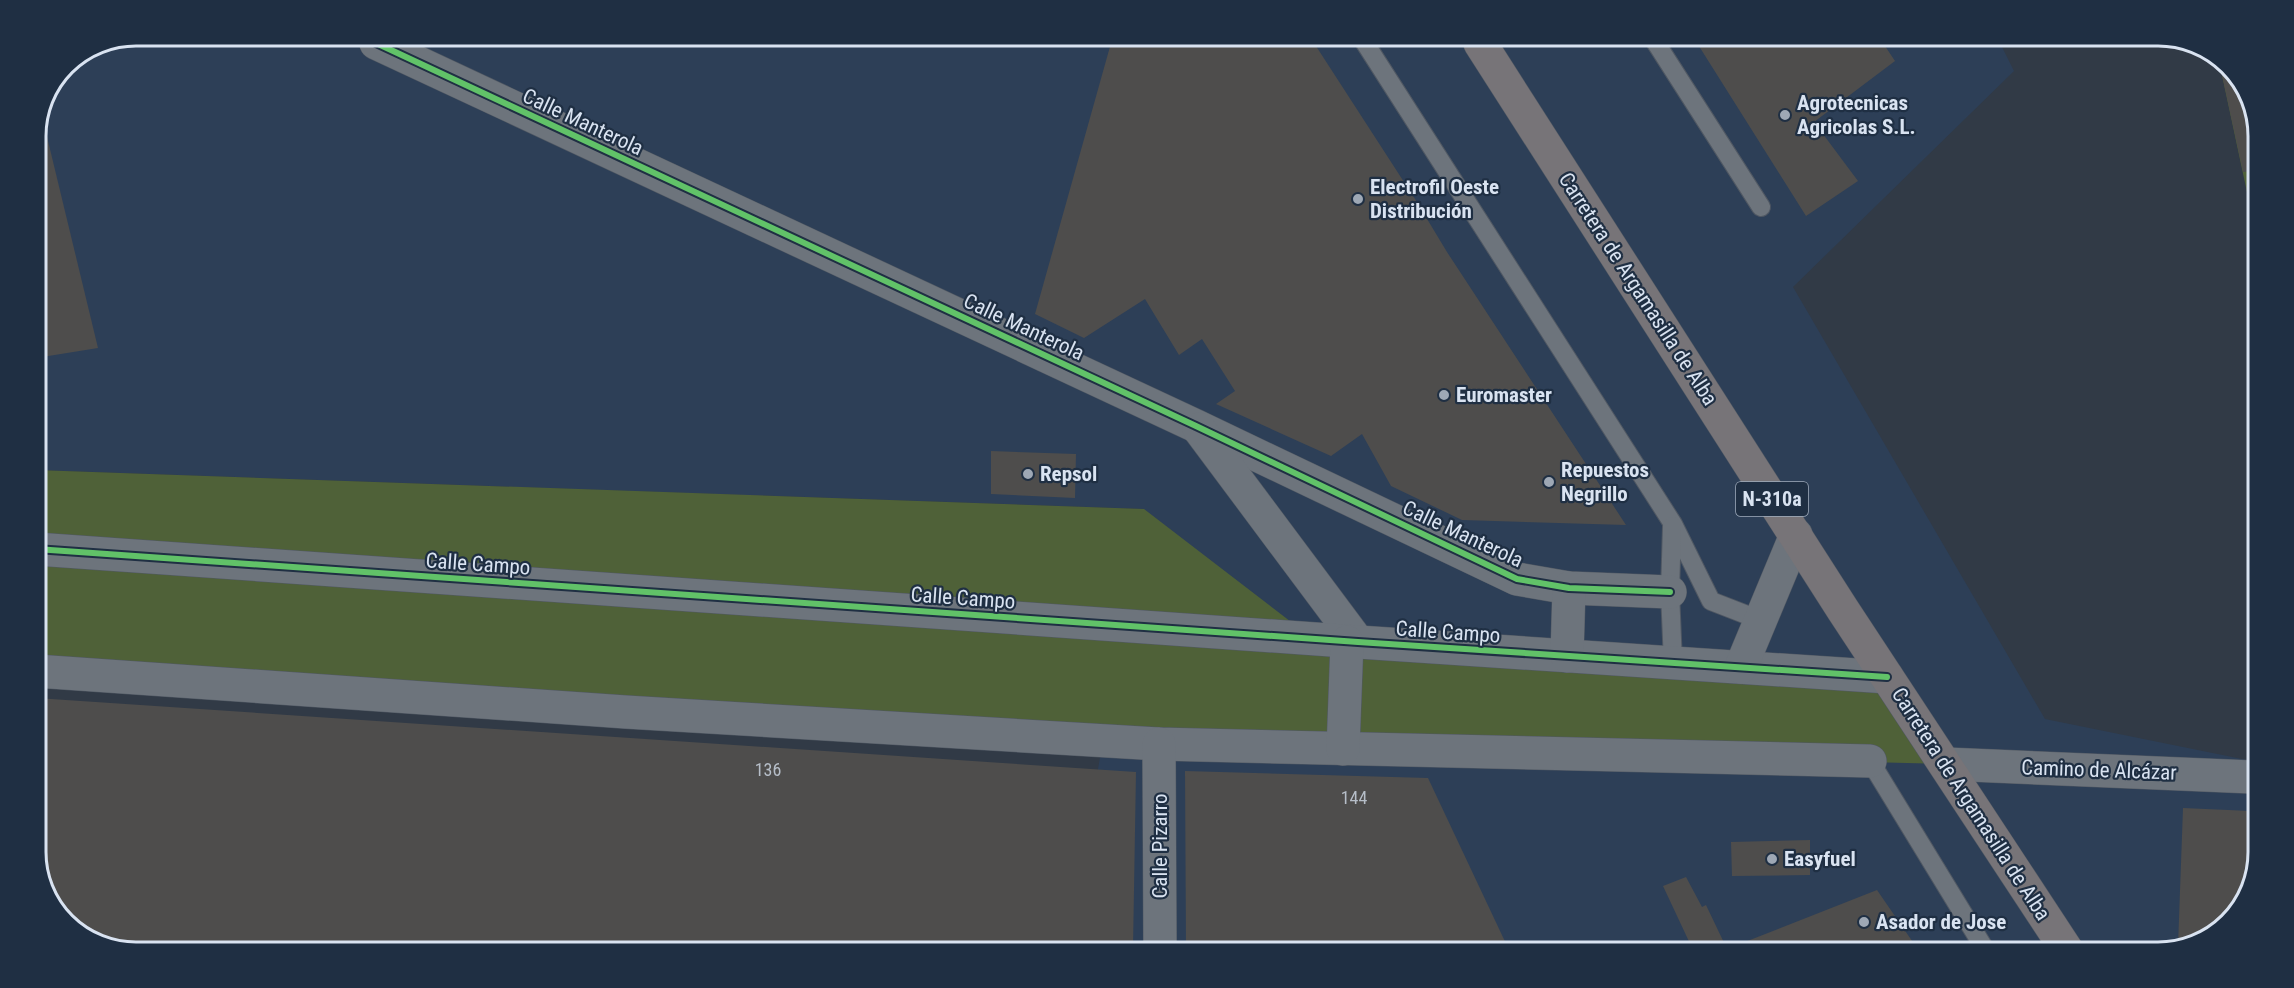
<svg xmlns="http://www.w3.org/2000/svg" width="2294" height="988" font-family="'Roboto Condensed',sans-serif">
	<rect width="100%" height="100%" fill="#313a46"/>
	<!-- built -->
	<path fill="#2d3f57" d="M98,43H2000L2014,71L1793,287L2045,719L2252,761L2251,890L2214,935L2158,952L1067,948L1143,509L36,470V130L66,65Z"/>
	<!-- green -->
	<g fill="#4f6138">
		<path d="M2219,61L2258,130L2257,239Z"/>
		<path d="M36,470L1144,509L1312,638L1887,677L1946,764L1159,744L36,671Z"/>
	</g>
	<!-- building -->
	<g fill="#4e4d4c">
		<path d="M1111,43H1314L1415,199L1447,252L1626,525L1462,520L1391,486L1362,434L1331,456L1216,404L1235,391L1202,339L1179,355L1145,299L1084,338L1035,314Z"/>
		<path d="M1697,43H1883L1895,61L1814,122L1858,181L1806,216Z"/>
		<path d="M2219,61L2238,75L2258,130L2257,170L2243,172Z"/>
		<path d="M42,116L98,348L36,358V130Z"/>
		<path d="M991,451L1076,454L1075,498L991,494Z"/>
		<path d="M36,698L1136,772L1133,948L98,945L56,913L36,859Z"/>
		<path d="M1185,771L1428,778L1509,950L1186,948Z"/>
		<path d="M2183,808L2251,811V890L2214,935L2178,946Z"/>
		<path d="M1810,840V875L1732,876L1731,842Z"/>
		<path d="M1686,877L1702,907L1706,905L1727,949L1877,890L1919,951L1693,950L1663,886Z"/>
	</g>
	<g fill="none" stroke-linecap="round" stroke-linejoin="round">
		<defs>
			<g id="service">
				<path d="M1365,43L1673,524L1711,601L1760,620"/>
				<path d="M1656,43L1761,207"/>
				<path d="M1672,526L1670,592L1673,663"/>
				<path d="M1870,761L1986,951"/>
			</g>
			<g id="minor">
				<path d="M376,43L1196,426L1517,579L1569,588L1670,592"/>
				<path d="M1199,429L1358,642"/>
				<path d="M36,549L1358,642L1887,677"/>
				<path d="M1567,656L1569,588"/>
				<path d="M1741,667L1796,535"/>
				<path d="M36,671L626,712L1159,744L1870,761"/>
				<path d="M1159,744L1160,948"/>
				<path d="M1343,749L1347,642"/>
				<path d="M1946,764L2252,777"/>
			</g>
			<path id="trunk" d="M1480,43L1843,610L2068,952"/>
		</defs>
		<!-- service casing -->
		<use href="#service" stroke="#505863" stroke-width="20"/>
		<!-- minor casing -->
		<use href="#minor" stroke="#505863" stroke-width="34"/>
		<!-- trunk casing -->
		<use href="#trunk" stroke="#505863" stroke-width="34"/>
		<!-- service -->
		<use href="#service" stroke="#6d747c" stroke-width="18"/>
		<!-- minor -->
		<use href="#minor" stroke="#6d747c" stroke-width="33"/>
		<!-- trunk -->
		<use href="#trunk" stroke="#777478" stroke-width="33"/>
		<defs>
			<g id="cycleway">
				<path d="M376,43L1196,426L1517,579L1569,588L1670,592"/>
				<path d="M36,549L1358,642L1887,677"/>
			</g>
		</defs>
		<!-- cycleway casing -->
		<use href="#cycleway" stroke="#1f2f43" stroke-width="10"/>
		<!-- cycleway -->
		<use href="#cycleway" stroke="#61c268" stroke-width="6"/>
	</g>
	<!-- markers -->
	<g fill="#9ea8b5" stroke="#1f2f43" stroke-width="2">
		<circle cx="1785" cy="115" r="6"/>
		<circle cx="1358" cy="199" r="6"/>
		<circle cx="1444" cy="395" r="6"/>
		<circle cx="1028" cy="474" r="6"/>
		<circle cx="1549" cy="482" r="6"/>
		<circle cx="1772" cy="859" r="6"/>
		<circle cx="1864" cy="922" r="6"/>
	</g>
	<g text-anchor="middle" dominant-baseline="central" stroke-width="4.5" stroke-linejoin="round" paint-order="stroke">
		<!-- number labels -->
		<g font-size="18" fill="#b6bec8">
			<text x="768" y="769">136</text>
			<text x="1354" y="797">144</text>
		</g>
		<!-- shield labels -->
		<rect fill="#1f2f43" stroke="#a1adbd" stroke-width="1.5" x="1736" y="482" width="72" height="34" rx="4.5"/>
		<g font-size="20" font-weight="bold" fill="#d9e3f1">
			<text x="1772" y="499">N-310a</text>
		</g>
		<!-- poi labels -->
		<g font-size="21" font-weight="bold" fill="#d9e3f1" stroke="#1f2f43" text-anchor="start">
			<text x="1797" y="103">Agrotecnicas<tspan x="1797" dy="24">Agricolas S.L.</tspan></text>
			<text x="1370" y="187">Electrofil Oeste<tspan x="1370" dy="24">Distribución</tspan></text>
			<text x="1456" y="395">Euromaster</text>
			<text x="1561" y="470">Repuestos<tspan x="1561" dy="24">Negrillo</tspan></text>
			<text x="1040" y="474">Repsol</text>
			<text x="1784" y="859">Easyfuel</text>
			<text x="1876" y="922">Asador de Jose</text>
		</g>
		<!-- street labels -->
		<g font-size="21" fill="#d9e3f1" stroke="#1f2f43">
			<text transform="translate(583 122) rotate(25)">Calle Manterola</text>
			<text transform="translate(1638 289) rotate(57)">Carretera de Argamasilla de Alba</text>
			<text transform="translate(1024 327) rotate(25)">Calle Manterola</text>
			<text transform="translate(1463 534) rotate(25)">Calle Manterola</text>
			<text transform="translate(478 564) rotate(4)">Calle Campo</text>
			<text transform="translate(963 598) rotate(4)">Calle Campo</text>
			<text transform="translate(1448 632) rotate(4)">Calle Campo</text>
			<text transform="translate(2099 770) rotate(2)">Camino de Alcázar</text>
			<text transform="translate(1971 804) rotate(57)">Carretera de Argamasilla de Alba</text>
			<text transform="translate(1160 846) rotate(-90)">Calle Pizarro</text>
		</g>
	</g>
	<!-- crop -->
	<path d="M0 0H2294V988H0ZM136 46H2158A90 90 0 0 1 2248 136V852A90 90 0 0 1 2158 942H136A90 90 0 0 1 46 852V136A90 90 0 0 1 136 46Z" fill="#1f2f43" fill-rule="evenodd"/>
	<path fill="none" stroke="#d9e3f1" stroke-width="3" d="M136 46H2158A90 90 0 0 1 2248 136V852A90 90 0 0 1 2158 942H136A90 90 0 0 1 46 852V136A90 90 0 0 1 136 46Z"/>
</svg>
